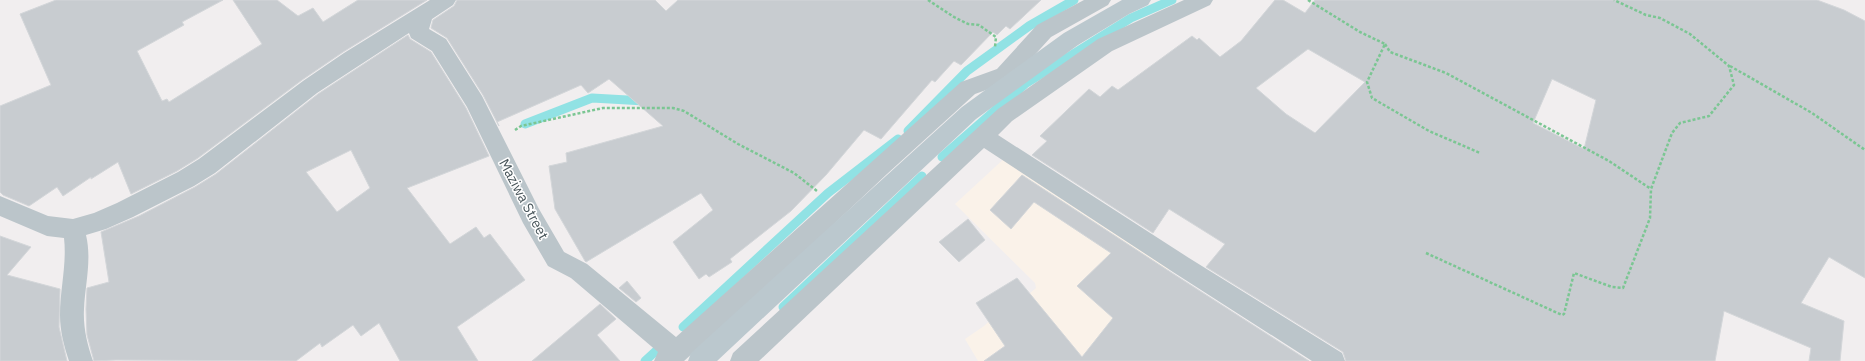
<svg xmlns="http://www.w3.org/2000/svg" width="1865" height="361" font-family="'IBM Plex Sans',sans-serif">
	<rect width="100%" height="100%" fill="#f1eeef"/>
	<!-- commercial -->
	<path fill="#faf2e9" d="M1007,156L1173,264L1139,303V361H978L965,339L984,326L998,313L1022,300L1036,288L1035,283L955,204Z"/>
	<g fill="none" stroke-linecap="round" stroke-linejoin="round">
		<!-- stream -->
		<g stroke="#91e2e4" stroke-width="9">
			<path d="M525,124L592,98L645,101"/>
			<path d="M908,131L967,71L1029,26L1074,0"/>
			<path d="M942,157L1025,84L1131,18L1172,0"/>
			<path d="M783,307L922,176"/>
			<path d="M683,327L828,193L898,139"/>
			<path d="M645,361L657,350"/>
		</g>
	</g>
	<!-- building -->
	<g fill="#c8ccd0" stroke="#d3d6d9" fill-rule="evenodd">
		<path d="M56,0H223L182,22L184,25L137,51L162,101L167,99L169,102L262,44L233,0H277L298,16L313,8L323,22L358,0H427L343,52L302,80L198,158L177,171L131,194L118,162L91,179V177L63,196L57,187L29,206L3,195L0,192V106L51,85L20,14Z"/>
		<path d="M457,0H655L666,11L678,0H1041L1010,29L1006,26L997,35L993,32L961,65L954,61L935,82L932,80L881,139L864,130L826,175L791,211L730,259L732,262L709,277L706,274L699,279L673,242L713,210L701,193L586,262L585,261L555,209L549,166L567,162L566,153L663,126L609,79L588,93L581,85L497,122L499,126L483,95L447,38L431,28L433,20L454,6Z"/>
		<path d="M1275,0H1283L1305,13L1315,0H1817L1844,10L1865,21V278L1829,257L1801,303L1844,321L1840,361H1809L1811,348L1724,311L1715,361H1346L1343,352L1206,267L1225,244L1169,209L1153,233L1032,155L1047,141L1040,136L1089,89L1100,97L1112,86L1118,90L1192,36L1197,40L1199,38L1220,57L1241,41ZM1308,49L1365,82L1315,133L1286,114L1256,88ZM1552,79L1596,100L1584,149L1533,123Z"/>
		<path d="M408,35L410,39L431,52L466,108L489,156L407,188L450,244L476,227L484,238L490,234L525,280L457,327L478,361H400L379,323L361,336L353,325L322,347L320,343L296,361L116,360L94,361L87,335L86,309L87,288L109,282L101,232L139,216L195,187L216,174L318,94ZM351,150L370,188L337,212L306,172Z"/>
		<path d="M1022,175L1172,273L1309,361H984L1005,346L976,303L1017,278L1082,357L1113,318L1077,286L1111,253L1034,202L1011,229L990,210Z"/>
		<path d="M968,219L985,240L959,262L939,242Z"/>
		<path d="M0,236L31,247L7,275L60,289L59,327L67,361H0Z"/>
		<path d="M627,281L641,298L636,302L619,288Z"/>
		<path d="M600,304L616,319L597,335L620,361H532Z"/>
	</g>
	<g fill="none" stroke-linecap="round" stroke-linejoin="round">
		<!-- path -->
		<g stroke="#7bc693" stroke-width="2.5" stroke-dasharray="3 2" stroke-linecap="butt">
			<path d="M928,0L954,17L968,24L979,25L996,37L995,47"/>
			<path d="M1308,0L1360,32L1385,44L1367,82L1372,98L1429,131L1480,153"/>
			<path d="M1385,44L1390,52L1446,73L1609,161L1651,189"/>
			<path d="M1730,66L1812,113L1865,150"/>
			<path d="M515,130L521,126L603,108H673L684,111L738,144L794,173L817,191"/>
			<path d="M1426,253L1562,315L1564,314L1574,273L1612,287L1623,288L1650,218L1651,189L1672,133L1680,123L1709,116L1734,85L1729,66L1690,34L1660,18L1646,15L1614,0"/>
		</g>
		<!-- street -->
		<g fill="#bbc5ca" fill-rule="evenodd">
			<path d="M430,0H456L453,5L432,19L429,29L446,39L482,96L539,209L564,252L587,264L676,337L961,82L997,69L1037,25L1084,0H1111L1108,5L1051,37L1011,81L975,94L887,174L800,256L684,361H654L658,352L571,278L548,266L523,223L467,107L432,51L411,38L409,33L317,93L215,173L194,186L133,217L106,229L86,235C92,260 85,285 84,309C83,327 87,344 93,361H69C64,346 60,331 60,315C60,289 67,264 64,238L47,236L0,216V196L48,216L73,219L94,213L117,203L178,172L199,159L303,81L344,53Z"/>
			<path d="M1184,0H1213L1210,5L1112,51L1012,121L998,135L1189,258L1342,353L1345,361H1312L1173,272L984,148L759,361H730L733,353L998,109L1098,39Z"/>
		</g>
		<!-- secondary -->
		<path fill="#bbc8ce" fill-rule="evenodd" d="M1122,0H1151L1148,5L1129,14L1078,45L976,119L717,361H688L691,353L962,107L1064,33Z"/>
	</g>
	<g text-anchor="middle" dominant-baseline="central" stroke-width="3" stroke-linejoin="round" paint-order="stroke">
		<!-- street labels -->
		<g font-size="14" fill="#48555a" stroke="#fff">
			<text transform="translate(524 199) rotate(62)">Maziwa Street</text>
		</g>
	</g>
</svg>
